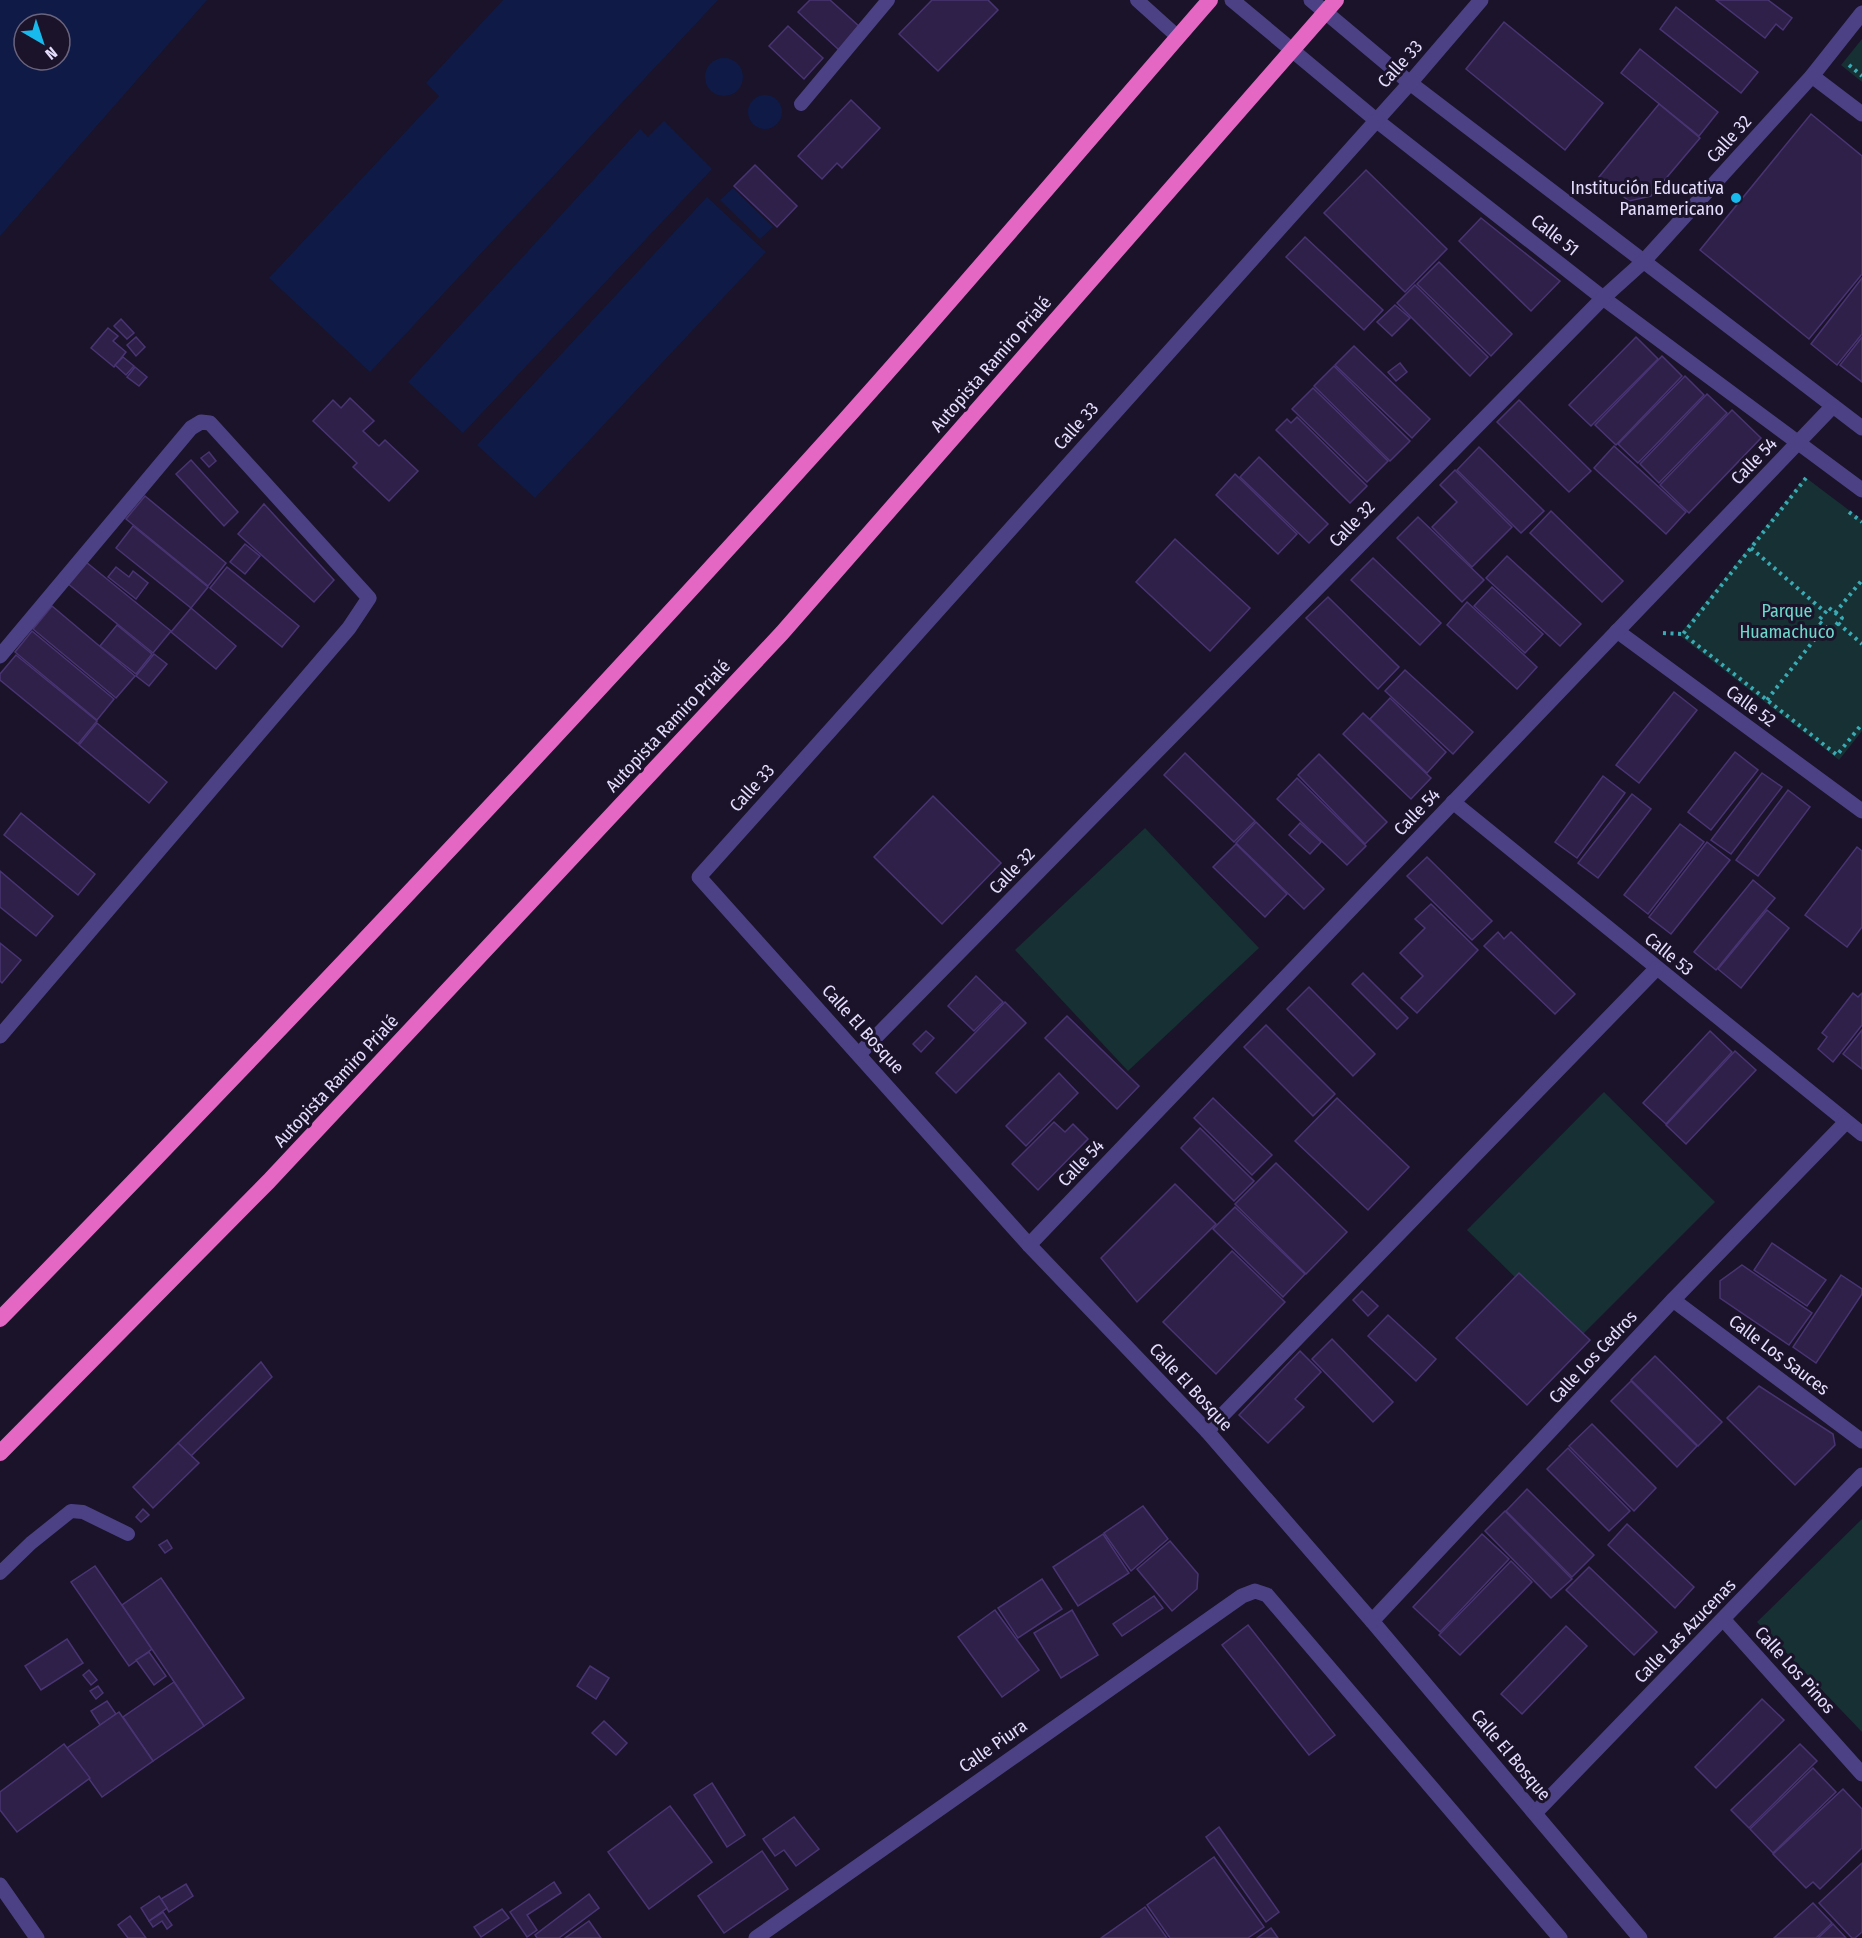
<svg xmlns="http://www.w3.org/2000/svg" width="1862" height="1938" font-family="'Fira Sans Condensed',sans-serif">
	<rect width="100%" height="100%" fill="#1a1329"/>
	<!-- green -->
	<g fill="#163033">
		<path d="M1862,39V82L1841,65Z"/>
		<path d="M1805,477L1862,520V731L1839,760L1679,635Z"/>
		<path d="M1145,828L1259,948L1128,1071L1015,950Z"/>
		<path d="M1604,1092L1715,1202L1578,1339L1467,1230Z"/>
		<path d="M1862,1519V1732L1757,1622Z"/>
	</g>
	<!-- water -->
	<g fill="#0f1b46" fill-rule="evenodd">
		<path d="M0,0H207L0,236ZM24,24H60V60H24Z"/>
		<path d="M503,0H718L370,372L269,278L439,96L426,83Z"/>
		<circle cx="724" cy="77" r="19"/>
		<circle cx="765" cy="112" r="17"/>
		<path d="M664,121L712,169L463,433L408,382L640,129L648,137Z"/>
		<path d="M733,188L773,227L760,239L720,200Z"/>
		<path d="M707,197L766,252L535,498L477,445Z"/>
	</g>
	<!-- building -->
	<g fill="#2e2049" stroke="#493473" stroke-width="1.5">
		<path d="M810,0H830L860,27L839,50L798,12Z"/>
		<path d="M932,0H988L998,10L938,71L899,34Z"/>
		<path d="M1716,0H1768L1792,18L1783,30L1776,24L1765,38Z"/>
		<path d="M1676,7L1758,72L1741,93L1660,29Z"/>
		<path d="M1504,22L1603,103L1565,150L1466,69Z"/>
		<path d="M788,26L823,58L804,79L769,46Z"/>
		<path d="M1640,49L1718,112L1699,136L1621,73Z"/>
		<path d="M851,100L880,128L842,168L837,163L822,179L798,156Z"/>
		<path d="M1659,104L1700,138L1651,196L1629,201L1599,177Z"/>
		<path d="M1811,114L1862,156V274L1809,339L1700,250Z"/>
		<path d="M755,165L797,206L777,227L734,186Z"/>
		<path d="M1366,170L1447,249L1405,292L1324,213Z"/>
		<path d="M1481,218L1560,281L1531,311L1459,241Z"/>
		<path d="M1305,237L1383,310L1364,330L1286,257Z"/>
		<path d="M1439,262L1512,334L1491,356L1417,284Z"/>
		<path d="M1862,278V334L1837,365L1811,344Z"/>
		<path d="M1415,285L1488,357L1470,376L1397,303Z"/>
		<path d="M1395,305L1410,318L1392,336L1377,322Z"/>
		<path d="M121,319L134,333L127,339L114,326Z"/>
		<path d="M108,328L118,336L113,341L126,352L114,367L91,348Z"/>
		<path d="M136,337L145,347L136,356L127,345Z"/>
		<path d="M1636,337L1658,359L1591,426L1569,405Z"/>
		<path d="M1862,337V382L1840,365Z"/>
		<path d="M1354,346L1430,419L1412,438L1335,365Z"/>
		<path d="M1662,356L1682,376L1616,445L1595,425Z"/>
		<path d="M123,357L134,366L126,375L115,365Z"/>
		<path d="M1400,363L1407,372L1396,381L1388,372Z"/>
		<path d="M1334,366L1410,441L1390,461L1314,386Z"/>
		<path d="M135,367L147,377L139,386L127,377Z"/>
		<path d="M1685,376L1704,395L1638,463L1618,444Z"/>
		<path d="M1313,388L1388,461L1367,482L1292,409Z"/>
		<path d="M1707,394L1727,413L1659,483L1640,464Z"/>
		<path d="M350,398L374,421L363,431L379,446L385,440L418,471L389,501L353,467L357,463L313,421L333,400L341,408Z"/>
		<path d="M1519,400L1591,471L1569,492L1497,422Z"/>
		<path d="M1732,410L1761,438L1689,513L1660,485Z"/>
		<path d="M1297,417L1367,486L1350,503L1276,430L1287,419L1291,423Z"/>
		<path d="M1614,446L1686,512L1666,534L1594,468Z"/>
		<path d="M1479,447L1544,511L1521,533L1457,470Z"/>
		<path d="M209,452L216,461L209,467L201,458Z"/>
		<path d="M1259,457L1328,524L1309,543L1240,477Z"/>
		<path d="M191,460L238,512L224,526L176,474Z"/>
		<path d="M1455,470L1512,527L1472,567L1432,527L1457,502L1440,485Z"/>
		<path d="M1235,474L1297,534L1278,554L1216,495Z"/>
		<path d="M145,496L226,563L208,586L126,519Z"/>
		<path d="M264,504L334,580L314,602L238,534Z"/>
		<path d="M1551,511L1623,581L1602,602L1530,533Z"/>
		<path d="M1418,517L1484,580L1462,602L1397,538Z"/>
		<path d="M133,526L208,587L191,608L116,548Z"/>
		<path d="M1175,539L1250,608L1210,651L1136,582Z"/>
		<path d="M245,544L260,556L245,574L230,562Z"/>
		<path d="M1507,556L1581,624L1560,646L1486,578Z"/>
		<path d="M1373,558L1441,623L1420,645L1351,580Z"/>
		<path d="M86,562L171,631L153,653L67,583Z"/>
		<path d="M116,567L129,577L133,571L148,583L136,599L108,577Z"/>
		<path d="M227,567L299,626L282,647L210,588Z"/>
		<path d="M1492,587L1543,634L1525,653L1474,606Z"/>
		<path d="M1328,597L1399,667L1378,689L1306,618Z"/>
		<path d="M1467,602L1537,667L1517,689L1447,625Z"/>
		<path d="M52,606L135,676L116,698L33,629Z"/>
		<path d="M191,608L236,646L216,669L171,632Z"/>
		<path d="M117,625L152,654L136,674L100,646Z"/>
		<path d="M32,631L114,699L97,720L15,652Z"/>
		<path d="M154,654L167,664L149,686L136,676Z"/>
		<path d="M16,655L97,721L78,744L0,680V674Z"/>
		<path d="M1405,670L1473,732L1453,754L1385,691Z"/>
		<path d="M1674,692L1697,710L1639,783L1616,765Z"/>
		<path d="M1390,698L1446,752L1427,773L1370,719Z"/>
		<path d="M1363,713L1431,778L1411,799L1343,734Z"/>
		<path d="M97,723L167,782L149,803L79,745Z"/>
		<path d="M1735,752L1758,770L1711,830L1688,812Z"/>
		<path d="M1185,753L1255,821L1234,842L1164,775Z"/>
		<path d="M1319,754L1387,822L1365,844L1298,775Z"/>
		<path d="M1762,773L1782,787L1731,854L1711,840Z"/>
		<path d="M1603,776L1625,793L1577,858L1555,842Z"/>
		<path d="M1297,778L1366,846L1347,865L1277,799Z"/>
		<path d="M1788,790L1810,807L1758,876L1736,860Z"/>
		<path d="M1632,794L1651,809L1598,878L1578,863Z"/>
		<path d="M933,796L1001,863L942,924L874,857Z"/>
		<path d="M21,813L95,874L78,895L4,835Z"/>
		<path d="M1256,822L1324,889L1304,909L1236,843Z"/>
		<path d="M1300,823L1321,842L1310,854L1289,835Z"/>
		<path d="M1680,824L1704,842L1648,914L1624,895Z"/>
		<path d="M1707,842L1730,860L1671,934L1649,917Z"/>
		<path d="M1236,844L1287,894L1265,917L1213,867Z"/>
		<path d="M1857,847L1862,851V927L1847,947L1805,915Z"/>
		<path d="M1427,857L1492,921L1472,940L1407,876Z"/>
		<path d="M0,871L53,916L36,936L0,907Z"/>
		<path d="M1753,880L1775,898L1716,970L1694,952Z"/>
		<path d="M1431,904L1478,950L1417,1013L1401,998L1423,976L1400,953L1425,928L1415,919Z"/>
		<path d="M1767,910L1789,928L1741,988L1718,969Z"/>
		<path d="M1498,932L1504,939L1511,932L1575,994L1555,1014L1484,946Z"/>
		<path d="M0,943L21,960L2,983L0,981Z"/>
		<path d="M1363,973L1408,1018L1397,1029L1352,984Z"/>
		<path d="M976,976L1003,1002L974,1031L948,1006Z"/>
		<path d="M1309,987L1375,1054L1353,1076L1287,1009Z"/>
		<path d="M1853,993L1858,997L1862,993V1025L1833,1062L1818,1049L1827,1037L1822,1033Z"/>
		<path d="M1005,1002L1026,1023L956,1093L936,1073Z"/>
		<path d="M1067,1016L1139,1086L1117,1109L1045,1038Z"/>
		<path d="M1266,1025L1335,1094L1313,1116L1244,1047Z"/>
		<path d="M1862,1030V1069L1843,1054Z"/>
		<path d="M926,1031L934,1038L921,1052L913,1044Z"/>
		<path d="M1710,1031L1732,1052L1666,1124L1643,1103Z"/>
		<path d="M1735,1051L1756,1070L1686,1144L1666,1125Z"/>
		<path d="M1059,1073L1078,1093L1026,1146L1006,1126Z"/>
		<path d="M1213,1098L1272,1155L1252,1175L1194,1118Z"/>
		<path d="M1337,1098L1409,1167L1368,1210L1295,1141Z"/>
		<path d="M1054,1122L1065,1132L1073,1124L1088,1139L1038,1190L1012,1164Z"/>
		<path d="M1200,1128L1254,1181L1234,1201L1181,1148Z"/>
		<path d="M1276,1163L1347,1232L1306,1274L1235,1204Z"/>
		<path d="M1175,1184L1216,1224L1137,1302L1101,1258Z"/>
		<path d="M1235,1207L1305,1274L1283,1297L1213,1229Z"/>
		<path d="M1772,1243L1826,1280L1807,1306L1754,1270Z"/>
		<path d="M1232,1251L1285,1302L1216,1374L1163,1322Z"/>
		<path d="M1742,1265L1812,1313L1789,1345L1720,1298V1281Z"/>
		<path d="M1519,1273L1590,1340L1527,1405L1456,1338Z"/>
		<path d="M1841,1275L1862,1289V1294L1816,1363L1793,1347Z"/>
		<path d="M1362,1291L1378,1306L1368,1316L1353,1300Z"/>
		<path d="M1388,1315L1436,1359L1416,1381L1368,1336Z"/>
		<path d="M1332,1339L1393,1402L1373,1422L1312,1359Z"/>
		<path d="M1300,1351L1321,1372L1295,1399L1304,1407L1268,1443L1239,1415Z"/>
		<path d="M1655,1356L1722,1422L1698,1446L1631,1380Z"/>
		<path d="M261,1362L272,1377L191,1456L178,1443Z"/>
		<path d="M1631,1381L1697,1446L1677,1467L1611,1401Z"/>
		<path d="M1759,1386L1833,1434L1835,1445L1795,1485L1727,1418Z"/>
		<path d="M1592,1424L1656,1488L1634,1511L1569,1446Z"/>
		<path d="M178,1443L199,1463L153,1508L133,1487Z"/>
		<path d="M1568,1448L1630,1511L1609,1531L1547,1469Z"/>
		<path d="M1527,1489L1594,1555L1572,1577L1506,1511Z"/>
		<path d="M1143,1506L1168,1539L1131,1571L1104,1533Z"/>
		<path d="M143,1509L149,1515L141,1522L136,1517Z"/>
		<path d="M1505,1511L1572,1579L1551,1598L1485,1531Z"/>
		<path d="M1627,1524L1694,1587L1675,1608L1608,1545Z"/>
		<path d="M1103,1534L1129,1573L1078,1606L1053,1567Z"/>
		<path d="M1482,1534L1509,1559L1440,1632L1413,1607Z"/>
		<path d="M167,1540L172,1548L165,1553L159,1545Z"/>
		<path d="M1170,1541L1198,1574L1197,1589L1172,1611L1137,1569Z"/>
		<path d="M1511,1561L1532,1582L1460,1655L1439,1635Z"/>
		<path d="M95,1566L152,1649L129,1666L71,1582Z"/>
		<path d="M1589,1567L1657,1632L1634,1655L1566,1590Z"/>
		<path d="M161,1578L244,1698L204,1726L122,1605Z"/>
		<path d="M1042,1579L1062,1609L1018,1638L998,1608Z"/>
		<path d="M1154,1596L1163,1608L1122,1636L1113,1624Z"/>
		<path d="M995,1610L1039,1670L1002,1697L958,1637Z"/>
		<path d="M1072,1610L1098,1655L1061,1678L1034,1633Z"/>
		<path d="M1248,1625L1335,1735L1309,1755L1222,1645Z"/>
		<path d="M1566,1626L1587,1646L1522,1714L1501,1694Z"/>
		<path d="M67,1639L83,1663L41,1690L25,1666Z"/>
		<path d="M149,1652L166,1676L154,1685L136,1660Z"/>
		<path d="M590,1666L609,1678L596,1699L577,1686Z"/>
		<path d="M89,1670L97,1680L91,1685L83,1675Z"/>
		<path d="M174,1682L204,1726L153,1761L123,1717Z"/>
		<path d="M98,1686L103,1693L96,1699L90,1691Z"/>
		<path d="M1762,1699L1784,1720L1716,1788L1695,1767Z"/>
		<path d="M107,1701L116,1714L100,1725L91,1711Z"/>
		<path d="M119,1712L153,1761L102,1797L67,1748Z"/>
		<path d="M604,1721L627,1743L616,1755L592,1733Z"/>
		<path d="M64,1744L90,1778L17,1832L0,1810V1792Z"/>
		<path d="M1800,1744L1817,1761L1749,1828L1731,1810Z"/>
		<path d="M1813,1768L1836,1792L1773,1853L1750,1829Z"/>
		<path d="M712,1783L745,1835L727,1847L694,1795Z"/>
		<path d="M1843,1789L1862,1809V1848L1820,1889L1813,1882L1806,1888L1773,1854Z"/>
		<path d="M670,1806L712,1862L649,1909L608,1852Z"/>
		<path d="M794,1817L819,1849L796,1866L784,1850L775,1856L763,1839Z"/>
		<path d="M1219,1827L1279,1912L1266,1922L1206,1837Z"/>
		<path d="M762,1851L788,1889L724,1933L698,1896Z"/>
		<path d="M1214,1857L1264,1927L1248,1938H1170L1147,1905Z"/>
		<path d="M1862,1863V1932L1855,1938H1852L1819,1903Z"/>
		<path d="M554,1882L561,1893L527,1915L537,1930L527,1937L510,1912Z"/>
		<path d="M186,1884L193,1896L169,1912L161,1899Z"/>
		<path d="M589,1894L599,1908L559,1938H537L535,1935Z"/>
		<path d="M159,1896L167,1908L149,1921L141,1908Z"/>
		<path d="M1813,1903L1832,1923L1816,1938H1774Z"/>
		<path d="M1145,1907L1167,1938H1101Z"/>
		<path d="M502,1909L509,1918L481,1937L474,1927Z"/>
		<path d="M163,1912L172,1925L167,1929L162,1921L153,1927L149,1921Z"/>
		<path d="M130,1916L146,1938H128L118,1925Z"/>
		<path d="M589,1921L601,1938H565Z"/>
		<path d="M1833,1924L1846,1938H1818Z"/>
		<path d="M1271,1928L1278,1938H1257Z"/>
	</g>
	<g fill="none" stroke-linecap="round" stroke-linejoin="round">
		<!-- path -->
		<g stroke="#3aaab4" stroke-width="4" stroke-dasharray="3 4.5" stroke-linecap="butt">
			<path d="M1849,65L1862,76"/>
			<path d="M1806,478L1683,634L1837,755L1862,724"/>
			<path d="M1849,512L1862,522"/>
			<path d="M1751,548L1825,612"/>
			<path d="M1829,608L1842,618L1831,631L1818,621Z"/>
			<path d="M1835,613L1862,580"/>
			<path d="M1838,623L1862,644"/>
			<path d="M1663,633L1683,634"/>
			<path d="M1767,700L1825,626"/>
		</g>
		<!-- service -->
		<g stroke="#4d4185" stroke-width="14">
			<path d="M1137,0L1178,37"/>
			<path d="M801,104L888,0"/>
			<path d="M0,1573L31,1543L71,1511L83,1512L128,1534"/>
		</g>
		<!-- minor -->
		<g stroke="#4d4185" stroke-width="15">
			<path d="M1232,0L1376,120L1603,298L1862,490"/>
			<path d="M1311,0L1410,83L1862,428"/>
			<path d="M1481,0L1410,83L699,877L1029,1245L1207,1431L1372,1621L1640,1938"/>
			<path d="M1812,76L1862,114"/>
			<path d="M1617,631L1862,811"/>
			<path d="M0,656L191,428L201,422L210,423L369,598L349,628L0,1036"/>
			<path d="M1453,802L1862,1134"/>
			<path d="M859,1054L1603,298L1643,262L1812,76L1862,13"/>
			<path d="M1029,1245L1833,406"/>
			<path d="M1673,1300L1862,1441"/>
			<path d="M1207,1431L1656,969"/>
			<path d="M1723,1619L1862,1774"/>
			<path d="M1372,1621L1673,1300L1846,1122"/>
			<path d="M1535,1813L1862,1475"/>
			<path d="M0,1885L37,1938"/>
			<path d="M756,1938L1242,1596L1255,1591L1267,1595L1560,1938"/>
		</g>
		<!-- trunk -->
		<g stroke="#e467c4" stroke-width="16">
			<path d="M0,1319C287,1025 569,726 844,421C968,283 1088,140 1210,0"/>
			<path d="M0,1453L269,1181L782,633L1336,0"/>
		</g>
	</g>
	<!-- markers -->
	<circle fill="#18baee" stroke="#1a1329" stroke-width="2" cx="1736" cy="198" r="6"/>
	<g text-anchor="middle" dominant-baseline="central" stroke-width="6" stroke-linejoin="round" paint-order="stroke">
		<!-- street labels -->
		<g font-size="18" fill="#e5ddfd" stroke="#1a1329">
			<text transform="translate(1400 64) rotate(-48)">Calle 33</text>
			<text transform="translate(1729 139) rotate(-48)">Calle 32</text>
			<text transform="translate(1555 235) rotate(38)">Calle 51</text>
			<text transform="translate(991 364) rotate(-49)">Autopista Ramiro Prialé</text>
			<text transform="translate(1076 426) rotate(-48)">Calle 33</text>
			<text transform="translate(1754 461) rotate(-46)">Calle 54</text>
			<text transform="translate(1352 524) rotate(-46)">Calle 32</text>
			<text transform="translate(1751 706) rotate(36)">Calle 52</text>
			<text transform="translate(668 726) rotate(-47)">Autopista Ramiro Prialé</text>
			<text transform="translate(752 788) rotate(-48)">Calle 33</text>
			<text transform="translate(1417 812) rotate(-46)">Calle 54</text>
			<text transform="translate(1012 871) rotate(-46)">Calle 32</text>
			<text transform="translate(1669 954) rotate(39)">Calle 53</text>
			<text transform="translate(863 1029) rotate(48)">Calle El Bosque</text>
			<text transform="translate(336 1081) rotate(-47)">Autopista Ramiro Prialé</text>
			<text transform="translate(1081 1163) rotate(-46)">Calle 54</text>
			<text transform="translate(1779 1355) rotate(37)">Calle Los Sauces</text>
			<text transform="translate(1593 1357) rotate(-47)">Calle Los Cedros</text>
			<text transform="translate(1191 1387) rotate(47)">Calle El Bosque</text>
			<text transform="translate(1685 1631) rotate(-46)">Calle Las Azucenas</text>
			<text transform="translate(1795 1670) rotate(48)">Calle Los Pinos</text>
			<text transform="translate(993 1746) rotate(-35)">Calle Piura</text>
			<text transform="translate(1511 1755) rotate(50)">Calle El Bosque</text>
		</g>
		<!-- poi labels -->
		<g font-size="18" fill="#e5ddfd" stroke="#1a1329" text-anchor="end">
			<text x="1724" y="188">Institución Educativa<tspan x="1724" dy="21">Panamericano</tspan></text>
		</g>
		<!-- park labels -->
		<g font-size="18" fill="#6dd9cd" stroke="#1a1329">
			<text x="1787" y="611">Parque<tspan x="1787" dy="21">Huamachuco</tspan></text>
		</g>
	</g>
	<!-- north arrow -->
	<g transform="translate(42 42) rotate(141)"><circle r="28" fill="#1a1329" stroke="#6b647e" stroke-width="1.5"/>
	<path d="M0-4.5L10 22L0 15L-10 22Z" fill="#18baee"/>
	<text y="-9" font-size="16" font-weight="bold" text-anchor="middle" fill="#e5ddfd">N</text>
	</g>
</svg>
